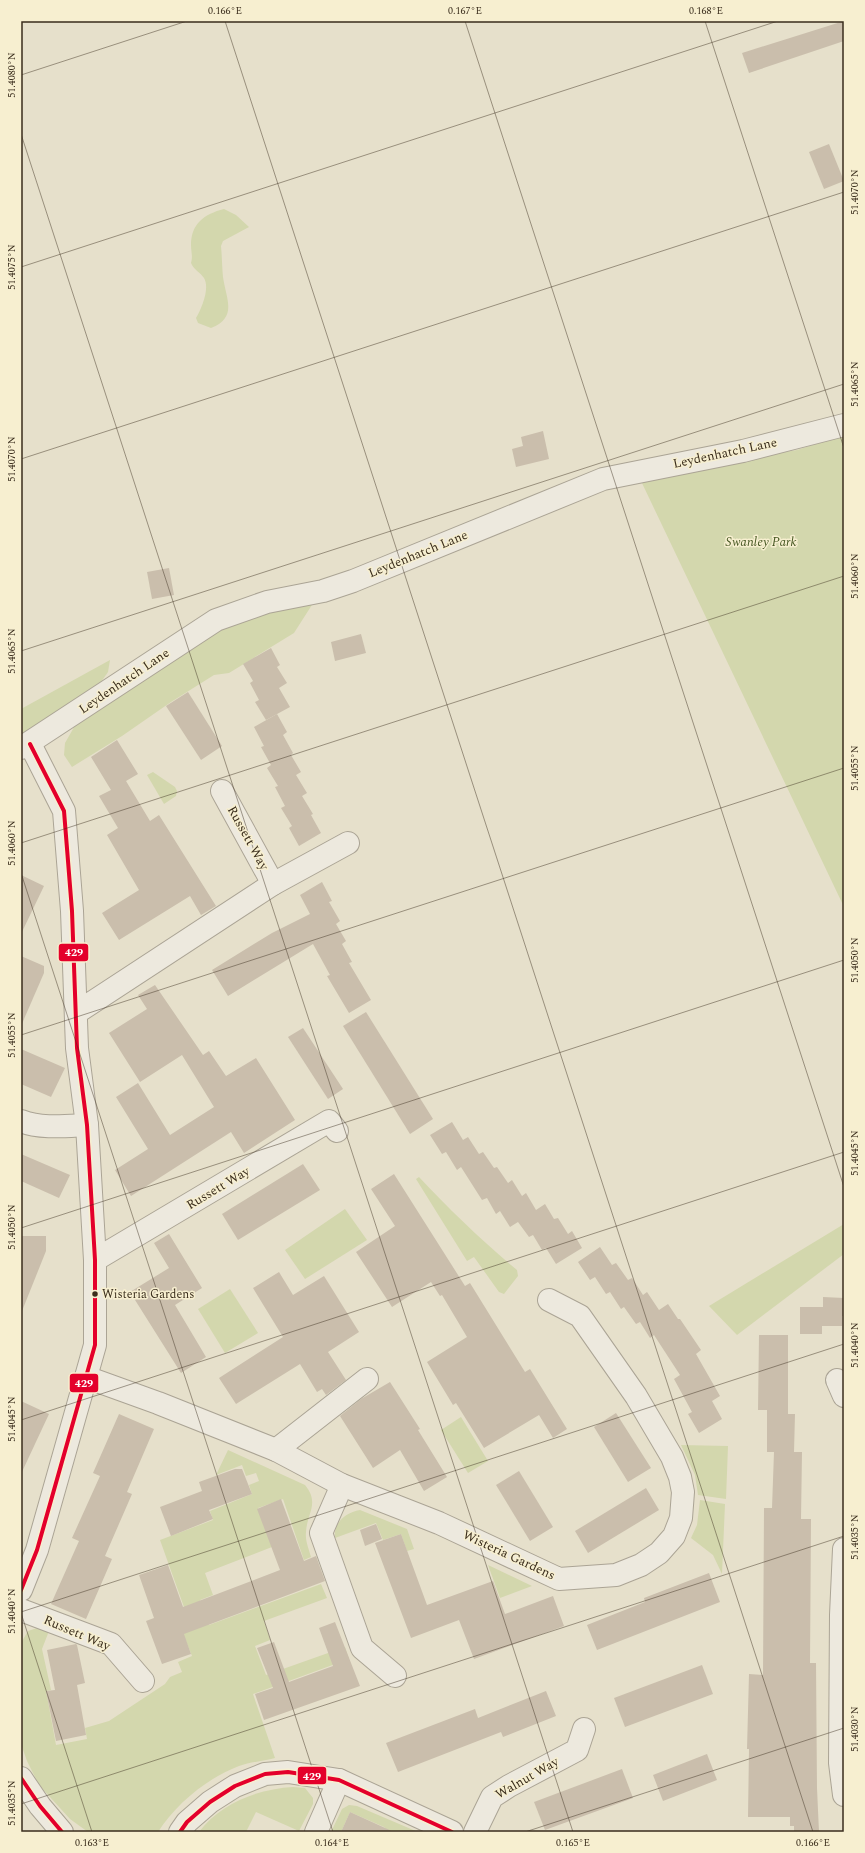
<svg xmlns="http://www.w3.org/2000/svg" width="865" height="1853" font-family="Spectral,serif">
	<rect width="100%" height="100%" fill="#e6e0cb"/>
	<!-- green -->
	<g fill="#d3d7ad">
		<path d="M224,209L236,215L249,227L223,241L221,246C222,256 222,267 223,277C226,299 238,317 211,328L198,323L196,318C202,308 210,288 204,278C200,272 194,270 191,263C193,256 191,252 191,245C191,224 204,214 224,209Z"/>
		<path d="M844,435V907L641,481L668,472L797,450Z"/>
		<path d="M317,597L294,633L229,673L214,675L171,702L122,736L72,767L64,755L65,743L77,722L212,632Z"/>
		<path d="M110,660L108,672L94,692L21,735V709Z"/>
		<path d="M153,772L175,787L177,791L176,796L164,804L147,775Z"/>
		<path d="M419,1177C450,1210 482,1241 517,1270L518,1276L504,1294L499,1292L474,1257L467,1261L416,1179Z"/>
		<path d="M345,1209L367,1240L305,1279L285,1250Z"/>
		<path d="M844,1224V1254L737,1335L709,1306Z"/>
		<path d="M230,1289L258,1333L225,1353L198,1309Z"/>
		<path d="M461,1417L488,1461L468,1473L441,1430Z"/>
		<path d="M681,1445L728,1446L726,1499L698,1495L695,1475Z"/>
		<path d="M228,1450L305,1485C320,1503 307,1513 306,1532C305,1541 309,1549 311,1557L304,1560L283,1499L258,1508L272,1547L205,1573L213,1595L200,1600L209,1625L321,1584L327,1598L264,1621L270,1640L255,1646L266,1675L345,1647L349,1659L253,1694L275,1758C264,1761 250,1762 239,1766C207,1778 176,1804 158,1832H88L70,1819L39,1785L27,1761L21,1744V1643L28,1631L40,1627L49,1631L42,1649L51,1690L46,1691L56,1745L87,1739L85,1728L109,1721L165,1684L170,1677L182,1672L178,1662L192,1656L174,1611L184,1607L160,1540L213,1520L210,1511L252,1494L249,1485L259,1481L256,1473L246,1476L242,1465L216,1475Z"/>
		<path d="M700,1500L725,1504L722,1574L713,1555L691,1538L697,1525Z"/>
		<path d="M360,1510L407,1529L414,1549L407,1551L401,1534L383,1540L376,1523L335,1538C333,1523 346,1512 360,1510Z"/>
		<path d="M488,1565L532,1586L500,1598Z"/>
		<path d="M293,1787L305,1788L313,1798V1804L299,1831L256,1812L246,1832H199C221,1803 258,1789 293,1787Z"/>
		<path d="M349,1805L357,1806L418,1832H389L384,1827L350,1812L341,1832H331L342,1809Z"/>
	</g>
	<!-- building -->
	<g fill="#cabeac">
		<path d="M844,21V41L749,73L742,53Z"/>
		<path d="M829,144L844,181L824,189L809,152Z"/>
		<path d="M543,431L549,459L516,467L512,449L523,446L521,437Z"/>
		<path d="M169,568L174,595L152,599L147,572Z"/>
		<path d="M361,634L366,653L335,661L331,642Z"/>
		<path d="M271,648L280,665L277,667L287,683L279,688L290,707L266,720L255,702L259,700L250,683L253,681L243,664Z"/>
		<path d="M188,692L222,746L201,760L166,706Z"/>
		<path d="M277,714L287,732L283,735L293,753L291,755L301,772L296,775L307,793L302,796L313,814L311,815L321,833L299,846L289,828L292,826L281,808L285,806L275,787L278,786L267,768L271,765L261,747L264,746L254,727Z"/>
		<path d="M117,740L138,774L126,781L150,821L159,815L216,906L201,915L190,896L119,940L102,913L139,890L107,835L118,828L99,796L111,790L91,757Z"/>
		<path d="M21,875L44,886L21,934Z"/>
		<path d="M322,882L332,901L329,902L340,921L336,924L346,941L342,944L352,962L349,963L371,1000L349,1013L327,976L330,975L313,944L228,996L212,970L272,933L310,914L300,895Z"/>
		<path d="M21,956L44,966V973L21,1026Z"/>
		<path d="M155,985L203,1055L209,1051L226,1076L256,1058L295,1120L244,1153L231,1132L131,1196L115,1170L148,1149L116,1097L138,1083L170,1135L214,1107L182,1055L140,1082L109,1033L147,1009L138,995Z"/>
		<path d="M366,1012L433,1119L410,1134L343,1026Z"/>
		<path d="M303,1028L343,1089L328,1099L288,1037Z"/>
		<path d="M21,1049L65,1068L51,1097L21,1084Z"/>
		<path d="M452,1122L463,1140L468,1137L479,1154L483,1152L494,1168L497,1167L508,1183L512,1180L522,1196L526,1193L536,1210L545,1204L554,1219L558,1218L568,1234L572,1231L582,1248L556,1264L546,1248L542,1250L533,1235L529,1237L518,1222L510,1227L500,1211L496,1214L487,1198L482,1200L461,1167L457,1170L446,1152L442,1154L430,1135Z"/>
		<path d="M21,1154L70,1175L59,1198L21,1181Z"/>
		<path d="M303,1164L320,1190L238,1240L222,1214Z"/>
		<path d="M394,1174L465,1286L470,1283L525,1372L530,1369L567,1429L553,1438L539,1415L484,1448L456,1403L453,1405L427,1362L467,1337L442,1295L440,1296L431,1282L392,1307L356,1252L395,1226L371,1189Z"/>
		<path d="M169,1234L202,1288L175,1305L206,1357L181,1373L130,1292L169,1268L154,1243Z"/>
		<path d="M21,1236H46V1251L22,1311Z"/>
		<path d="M600,1247L612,1265L616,1263L628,1280L632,1278L643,1295L647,1292L659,1310L668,1304L678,1319H680L701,1350L696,1354L720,1396L712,1401L722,1419L699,1433L688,1414L692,1412L674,1379L680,1375L654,1335L650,1338L640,1322L636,1324L624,1307L621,1309L610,1292L606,1294L595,1277L590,1280L578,1262Z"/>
		<path d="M279,1272L293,1295L324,1276L359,1332L328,1352L346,1380L326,1395L322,1389L317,1392L300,1364L236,1404L219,1378L283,1337L253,1288Z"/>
		<path d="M823,1297L844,1298V1316H842V1326H822V1334H800V1307H823Z"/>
		<path d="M759,1335H788V1414H795L794,1452H802L801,1519H811L810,1663H816L817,1788L819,1832H794V1826H790V1817H748L749,1749H747L749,1674L763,1675L764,1508H772L774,1452H767V1410H758Z"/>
		<path d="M390,1382L420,1429L418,1430L447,1477L424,1491L400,1450L373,1468L340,1416L361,1399Z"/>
		<path d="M21,1401L49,1414L21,1474Z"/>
		<path d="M616,1413L651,1468L628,1482L594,1427Z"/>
		<path d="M119,1414L154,1429L127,1492L132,1494L105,1556L112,1559L86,1619L51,1604L79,1541L72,1538L100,1476L93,1473Z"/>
		<path d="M235,1469H242L252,1494L209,1510L213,1519L171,1536L160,1507L202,1491L199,1482Z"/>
		<path d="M519,1471L553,1527L530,1541L496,1485Z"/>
		<path d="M646,1488L659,1510L588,1553L575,1531Z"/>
		<path d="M281,1499L304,1561L316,1556L325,1581L184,1634L191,1654L162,1664L146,1621L154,1618L139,1575L168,1565L183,1607L280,1570L257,1509Z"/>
		<path d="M376,1524L382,1539L365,1546L360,1530Z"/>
		<path d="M401,1534L427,1605L493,1581L505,1614L553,1596L564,1626L474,1659L459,1620L411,1638L375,1543Z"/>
		<path d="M709,1573L720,1602L597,1650L587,1625L645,1602L644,1598Z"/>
		<path d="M335,1622L360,1686L264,1720L255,1694L273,1688L257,1648L274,1642L289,1682L333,1666L319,1628Z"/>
		<path d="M76,1644L77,1645L85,1683L77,1685L86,1735L56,1741L46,1691L55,1690L47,1650Z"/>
		<path d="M702,1665L713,1694L625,1727L614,1698Z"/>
		<path d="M546,1691L556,1716L503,1737L501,1732L398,1772L386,1743L475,1709L478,1718Z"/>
		<path d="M707,1754L717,1780L663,1801L653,1775Z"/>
		<path d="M622,1769L633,1798L545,1830L534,1802Z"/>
		<path d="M350,1812L394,1832H341Z"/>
	</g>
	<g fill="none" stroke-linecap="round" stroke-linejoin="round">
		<defs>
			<g id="minor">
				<path d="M222,791L273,884"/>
				<path d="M76,1013L273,884L348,843"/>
				<path d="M21,1121C41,1129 66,1126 87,1125"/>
				<path d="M95,1260L329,1121L337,1131"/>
				<path d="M86,1377L158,1403L276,1450L342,1485L439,1523L559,1579L616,1575L641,1565L659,1553L674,1536L681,1518L683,1492L680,1477L672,1457L636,1396L580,1316L549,1300"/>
				<path d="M837,1380L844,1396"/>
				<path d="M276,1450L367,1379"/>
				<path d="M342,1485L321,1533L362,1648L395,1676"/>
				<path d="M844,1549L841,1615L840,1763L844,1795"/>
				<path d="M21,1590L37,1550L95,1345V1260L87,1125L77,1048L72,911L64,811L30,744"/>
				<path d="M21,1610L111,1644L143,1681"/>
				<path d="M21,1778L40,1806L62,1832"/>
				<path d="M180,1832L187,1822L210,1802L235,1786L265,1774L288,1772L339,1780L452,1832"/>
				<path d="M316,1832L339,1780"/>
				<path d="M475,1832L492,1797L509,1786L577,1750L584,1729"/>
			</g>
			<path id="tertiary" d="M21,748L216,620L267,602L323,591L353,581L603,479L743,451L844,425"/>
		</defs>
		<!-- minor casing -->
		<use href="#minor" stroke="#aba495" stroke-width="24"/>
		<!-- tertiary casing -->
		<use href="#tertiary" stroke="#aba495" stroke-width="24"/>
		<!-- minor -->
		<use href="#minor" stroke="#ede9de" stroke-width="22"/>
		<!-- tertiary -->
		<use href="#tertiary" stroke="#ede9de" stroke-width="22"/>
		<defs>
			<g id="bus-1">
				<path d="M21,1590L37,1550L95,1345V1260L87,1125L77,1048L72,911L64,811L30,744"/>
				<path d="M21,1778L40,1806L62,1832"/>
				<path d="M180,1832L187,1822L210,1802L235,1786L265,1774L288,1772L339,1780L452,1832"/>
			</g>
		</defs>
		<!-- bus-1 casing -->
		<use href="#bus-1" stroke="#f7efd0" stroke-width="7"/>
		<!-- bus-1 -->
		<use href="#bus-1" stroke="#e4002b" stroke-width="4"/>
	</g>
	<!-- ticks -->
	<path fill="none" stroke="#3a2d1c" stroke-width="1" stroke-opacity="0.45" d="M225,21L813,1832M465,21L844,1187M705,21L844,448M21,75L187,21M21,134L573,1832M21,267L778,21M21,459L844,192M21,651L844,384M21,843L844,576M21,873L333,1832M21,1035L844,768M21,1228L844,960M21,1420L844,1152M21,1612L844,1344M21,1613L92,1832M21,1804L844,1536M525,1832L844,1728"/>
	<!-- markers -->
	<circle fill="#3a2d1c" stroke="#f7efd0" stroke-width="1.5" cx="95" cy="1294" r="3.5"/>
	<g text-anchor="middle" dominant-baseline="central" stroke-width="3" stroke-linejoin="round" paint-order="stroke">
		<!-- bus labels -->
		<g font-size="12" fill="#3a2d1c" stroke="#f7efd0" text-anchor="start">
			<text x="102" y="1294">Wisteria Gardens</text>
		</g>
		<!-- street labels -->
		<g font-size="13" fill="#3a2d1c" stroke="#f7efd0">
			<text transform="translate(725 453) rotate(-12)">Leydenhatch Lane</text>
			<text transform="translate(418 554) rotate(-22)">Leydenhatch Lane</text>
			<text transform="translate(124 681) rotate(-34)">Leydenhatch Lane</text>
			<text transform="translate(248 838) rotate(61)">Russett Way</text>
			<text transform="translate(218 1188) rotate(-31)">Russett Way</text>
			<text transform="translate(509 1555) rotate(25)">Wisteria Gardens</text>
			<text transform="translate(77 1633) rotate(23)">Russett Way</text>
			<text transform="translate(527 1778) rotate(-30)">Walnut Way</text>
		</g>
		<!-- park labels -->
		<g font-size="13" font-style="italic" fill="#465722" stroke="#f7efd0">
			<text x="761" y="542">Swanley Park</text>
		</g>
	</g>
	<g stroke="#f7efd0" stroke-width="1.5">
		<rect x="58" y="943" width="31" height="19" rx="4" fill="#e4002b"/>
		<rect x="69" y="1373" width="30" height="20" rx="4" fill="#e4002b"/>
		<rect x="297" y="1766" width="30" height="19" rx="4" fill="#e4002b"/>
	</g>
	<g font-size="11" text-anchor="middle" font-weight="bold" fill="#fff">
		<text x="74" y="956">429</text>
		<text x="84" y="1387">429</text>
		<text x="312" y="1780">429</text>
	</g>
	<!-- border -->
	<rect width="865" height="1853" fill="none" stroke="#f7efd0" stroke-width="44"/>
	<rect x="22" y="22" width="821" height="1809" fill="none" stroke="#3a2d1c" stroke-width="1.5"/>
	<g font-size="10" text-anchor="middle" fill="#3a2d1c">
		<text x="225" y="14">0.166°E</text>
		<text x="465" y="14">0.167°E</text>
		<text x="706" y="14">0.168°E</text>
		<text transform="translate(11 75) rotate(-90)" y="4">51.4080°N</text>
		<text transform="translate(854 192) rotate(-90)" y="4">51.4070°N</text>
		<text transform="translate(11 267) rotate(-90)" y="4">51.4075°N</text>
		<text transform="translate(854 384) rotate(-90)" y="4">51.4065°N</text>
		<text transform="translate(11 459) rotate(-90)" y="4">51.4070°N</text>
		<text transform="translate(854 576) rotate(-90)" y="4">51.4060°N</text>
		<text transform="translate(11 651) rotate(-90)" y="4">51.4065°N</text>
		<text transform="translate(854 768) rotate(-90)" y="4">51.4055°N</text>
		<text transform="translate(11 843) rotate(-90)" y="4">51.4060°N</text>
		<text transform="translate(854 960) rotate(-90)" y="4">51.4050°N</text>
		<text transform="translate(11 1035) rotate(-90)" y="4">51.4055°N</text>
		<text transform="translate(854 1153) rotate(-90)" y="4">51.4045°N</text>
		<text transform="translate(11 1227) rotate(-90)" y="4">51.4050°N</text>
		<text transform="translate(854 1345) rotate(-90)" y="4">51.4040°N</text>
		<text transform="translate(11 1419) rotate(-90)" y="4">51.4045°N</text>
		<text transform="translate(854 1537) rotate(-90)" y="4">51.4035°N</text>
		<text transform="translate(11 1611) rotate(-90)" y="4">51.4040°N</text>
		<text transform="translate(854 1729) rotate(-90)" y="4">51.4030°N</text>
		<text transform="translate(11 1803) rotate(-90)" y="4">51.4035°N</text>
		<text x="92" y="1846">0.163°E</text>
		<text x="332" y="1846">0.164°E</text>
		<text x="573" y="1846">0.165°E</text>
		<text x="813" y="1846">0.166°E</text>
	</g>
</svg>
